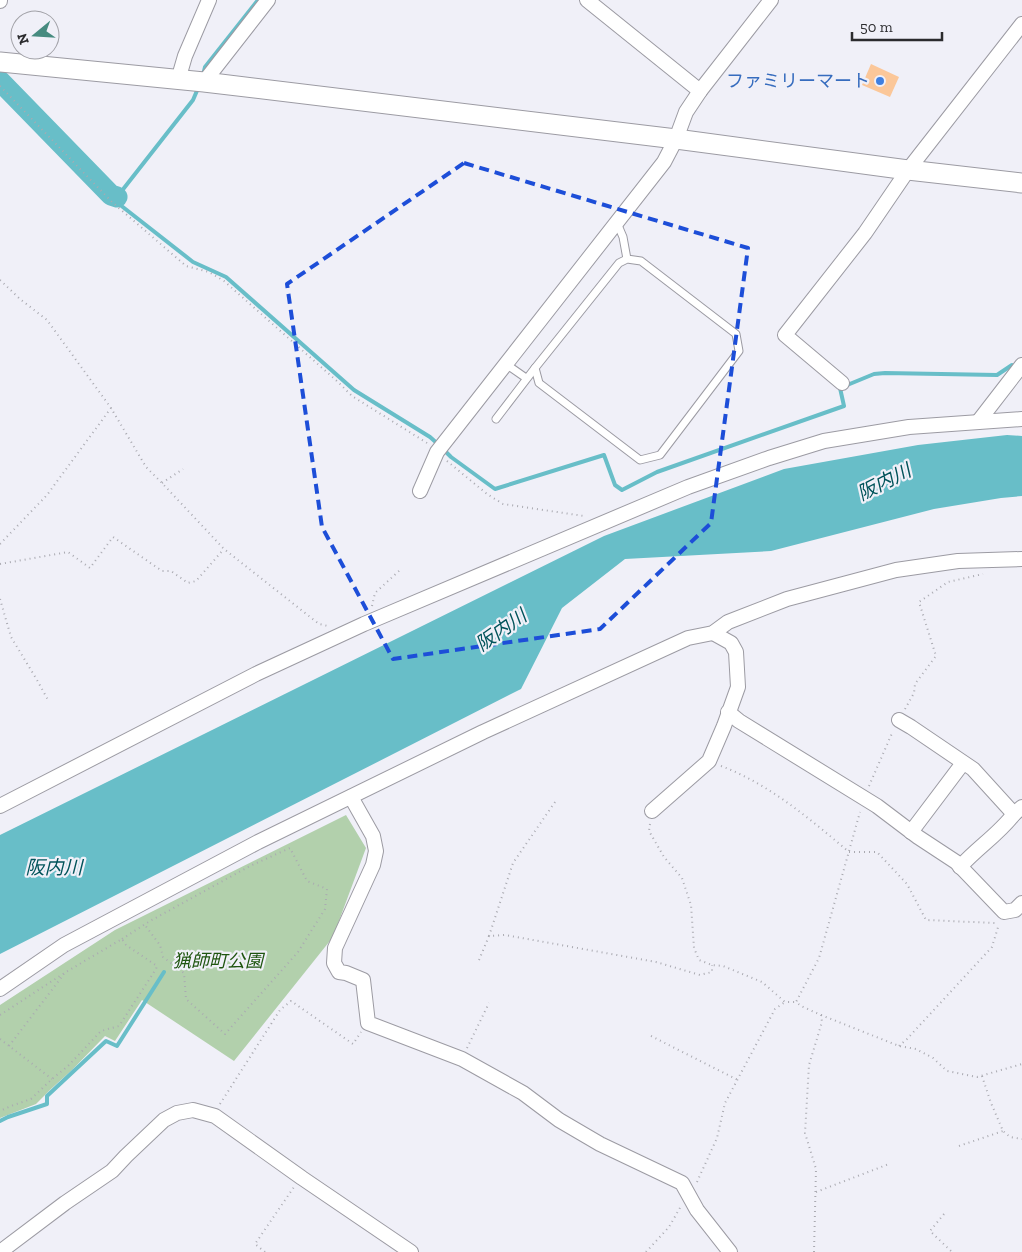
<svg xmlns="http://www.w3.org/2000/svg" width="1022" height="1252" font-family="'Zilla Slab','Noto Sans JP',serif">
	<rect width="100%" height="100%" fill="#f0f0f8"/>
	<!-- green -->
	<path fill="#b2d0ac" d="M346,815L366,848L333,937L234,1061L142,1000L115,1041L105,1036L72,1070L52,1088L36,1104L0,1118V1005L115,930Z"/>
	<!-- water -->
	<path fill="#68bec8" d="M1007,435L1022,436V496L1001,498L934,509L771,551L625,559L562,608L521,689L0,954V835L604,536L784,469L918,445Z"/>
	<g fill="none" stroke-linecap="round" stroke-linejoin="round">
		<!-- stream -->
		<g stroke="#68bec8" stroke-width="4">
			<path d="M203,75L205,67L258,0"/>
			<path d="M199,86L193,100L117,197L119,204L193,262L226,277L354,390L430,437L439,445"/>
			<path d="M444,450L451,457L495,489L604,455L615,485L622,490L657,472L844,406L840,388L874,374L885,373L997,375L1012,365"/>
			<path d="M0,1121L8,1117L47,1104V1096L106,1041L117,1046L164,972"/>
		</g>
		<!-- river -->
		<path stroke="#68bec8" stroke-width="21" d="M0,81L111,195L117,197"/>
	</g>
	<!-- building -->
	<path fill="#fbc799" d="M871,64L899,77L890,97L862,85Z"/>
	<g fill="none" stroke-linecap="round" stroke-linejoin="round">
		<defs>
			<g id="lane">
				<path d="M617,223L623,237L627,259L641,261L736,334L739,351L660,455L640,460L539,383L535,368L619,263L627,259"/>
				<path d="M506,364L526,378"/>
				<path d="M496,419L535,368"/>
			</g>
			<g id="street">
				<path d="M587,0L700,91"/>
				<path d="M0,1V0"/>
				<path d="M178,80L185,56L209,0"/>
				<path d="M204,82L268,0"/>
				<path d="M842,383L785,335L865,233L908,170L1022,24"/>
				<path d="M978,422L1022,365"/>
				<path d="M420,491L437,452L664,162L676,139L686,112L700,91L771,0"/>
				<path d="M728,712L739,721L877,806L918,837L956,862L1004,912L1015,910L1022,903"/>
				<path d="M899,720L911,727L973,769L1014,814L1022,807"/>
				<path d="M351,797L373,836L376,851L373,865L335,948L334,963L339,972L346,973L363,980L368,1023L462,1059L523,1093L559,1120L600,1144L682,1183L697,1210L730,1252"/>
				<path d="M0,806L256,674L364,624L688,487L769,458L824,441L909,427L1022,419"/>
				<path d="M652,811L709,761L724,726L738,687L736,652L731,643L713,633"/>
				<path d="M911,832L963,763"/>
				<path d="M960,867C977,848 999,834 1014,814"/>
				<path d="M0,989L64,945L258,842L483,732L688,638L713,633L728,622L787,599L896,570L958,561L1022,559"/>
				<path d="M0,1252L65,1203L112,1171L126,1156L164,1120L177,1113L193,1110L215,1116L302,1178L411,1252"/>
			</g>
			<path id="secondary" d="M0,62L204,82L676,139L908,170L1022,183"/>
		</defs>
		<!-- lane casing -->
		<use href="#lane" stroke="#9c9ba3" stroke-width="9"/>
		<!-- street casing -->
		<use href="#street" stroke="#9c9ba3" stroke-width="16"/>
		<!-- secondary casing -->
		<use href="#secondary" stroke="#9c9ba3" stroke-width="21"/>
		<!-- path -->
		<g stroke="#aaaab1" stroke-width="2" stroke-dasharray="1 4" stroke-linecap="butt">
			<path d="M0,86L112,202L186,266L209,272L224,281L338,382L352,396L427,443"/>
			<path d="M0,280L20,299L47,320L111,408L146,467L162,483L224,549L319,624L328,626"/>
			<path d="M447,461L487,494L503,504L584,516"/>
			<path d="M162,483L183,469"/>
			<path d="M0,544L47,495L111,408"/>
			<path d="M0,564L68,552L90,568L113,537L162,571H171L188,583L196,581L223,550"/>
			<path d="M0,599L11,637L37,680L48,700"/>
			<path d="M372,606L375,593L400,570"/>
			<path d="M905,709L914,693L915,684L936,656L919,602L948,582L983,574"/>
			<path d="M721,766C769,784 810,819 849,852H877L907,884L926,920L995,923"/>
			<path d="M869,786L893,731"/>
			<path d="M555,802L513,863L489,936L505,935L656,962L700,975L712,972V965"/>
			<path d="M650,824L649,831L664,857L682,878L691,905L694,948L699,960L712,965L723,966L762,982L785,1002H796"/>
			<path d="M122,939L150,921L250,866L290,848L307,881L327,889L325,909L298,952L225,1034L186,999L184,973L163,957L160,945L145,925"/>
			<path d="M479,960L489,936"/>
			<path d="M0,1015L66,972L122,939L126,945L157,966L156,969L119,1026L101,1031L68,1066L52,1079L31,1099L11,1106L0,1111"/>
			<path d="M821,1015L899,1046L916,1049L933,1058L947,1071L977,1077L1022,1064"/>
			<path d="M651,1036L738,1080"/>
			<path d="M0,1039L52,1079"/>
			<path d="M9,1046L64,974"/>
			<path d="M899,1046L907,1039L992,947L999,924"/>
			<path d="M467,1048L489,1003"/>
			<path d="M982,1076L991,1103L1003,1131L1010,1137L1022,1139"/>
			<path d="M220,1104L280,1010L291,1001L353,1044L361,1032"/>
			<path d="M959,1146L1003,1131"/>
			<path d="M697,1182L717,1138L725,1103L775,1009L785,1002"/>
			<path d="M816,1192L889,1164"/>
			<path d="M944,1214L930,1231L952,1252"/>
			<path d="M265,1252L255,1244L294,1187"/>
			<path d="M646,1252L669,1227L681,1206"/>
			<path d="M814,1252L816,1169L805,1133L809,1065L822,1022L821,1015L801,1006L796,1002L819,958L860,812"/>
		</g>
		<!-- lane -->
		<use href="#lane" stroke="#fff" stroke-width="7"/>
		<!-- street -->
		<use href="#street" stroke="#fff" stroke-width="14"/>
		<!-- secondary -->
		<use href="#secondary" stroke="#fff" stroke-width="19"/>
	</g>
	<!-- marked area -->
	<path fill="none" stroke="#1d4ed8" stroke-width="4" stroke-dasharray="10 6" stroke-linejoin="round" d="M464,163L748,248L711,523L600,629L393,659L322,527L287,284Z"/>
	<!-- markers -->
	<circle fill="#3f7fe0" stroke="#f0f0f8" stroke-width="2" cx="880" cy="81" r="5"/>
	<g text-anchor="middle" dominant-baseline="central" stroke-width="4.5" stroke-linejoin="round" paint-order="stroke">
		<!-- shop labels -->
		<g font-size="18" fill="#366cbe" stroke="#f0f0f8" text-anchor="end">
			<text x="870" y="81">ファミリーマート</text>
		</g>
		<!-- park labels -->
		<g font-size="18" font-style="italic" fill="#1f5510" stroke="#f0f0f8">
			<text x="218" y="961">猟師町公園</text>
		</g>
		<!-- water labels -->
		<g font-size="19" font-style="italic" fill="#00535a" stroke="#f0f0f8">
			<text transform="translate(884 482) rotate(-27)">阪内川</text>
			<text transform="translate(501 630) rotate(-35)">阪内川</text>
			<text x="54" y="867">阪内川</text>
		</g>
	</g>
	<!-- north arrow -->
	<g transform="translate(35 35) rotate(252)"><circle r="24" fill="#f0f0f8" stroke="#a1a1a7"/>
	<path d="M0-4L9 19L0 12L-9 19Z" fill="#468b7f"/>
	<text y="-8" font-size="14" font-weight="bold" text-anchor="middle" fill="#2b2b2e">N</text>
	</g>
	<!-- scale -->
	<path d="M852 32v8h90v-8" fill="none" stroke="#2b2b2e" stroke-width="2.5"/>
	<text x="860" y="32" font-size="15" fill="#2b2b2e" stroke="#f0f0f8" stroke-width="4" paint-order="stroke">50 m</text>
</svg>
